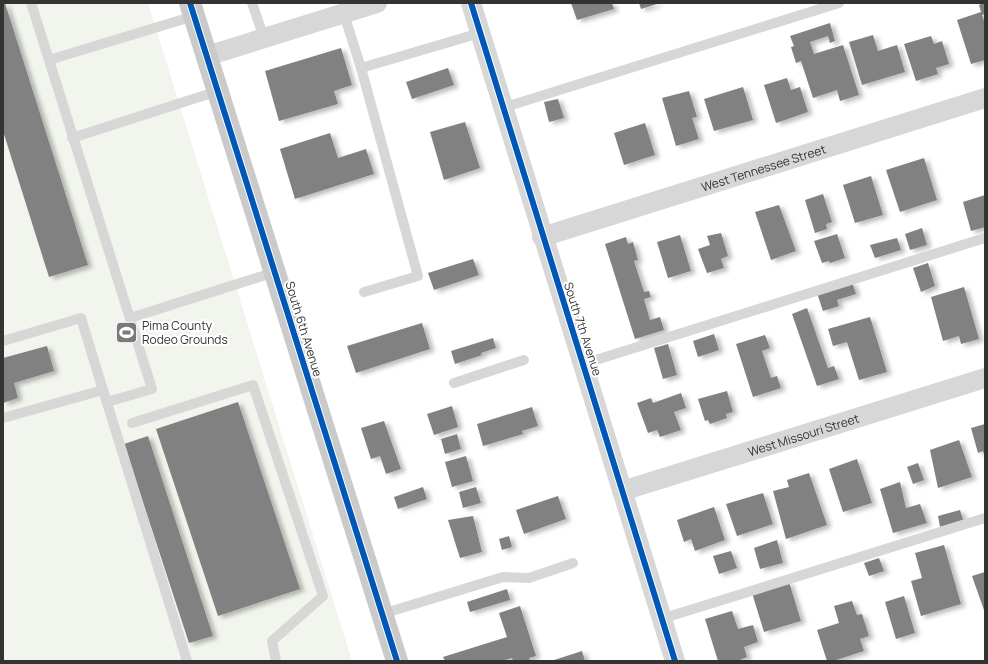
<svg xmlns="http://www.w3.org/2000/svg" width="988" height="664" font-family="Manrope,sans-serif">
	<defs>
		<filter id="shadow"><feDropShadow dx="4.5" dy="2.5" stdDeviation="2" flood-color="#0004"/></filter>
	</defs>
	<rect width="100%" height="100%" fill="#fff"/>
	<!-- green -->
	<path fill="#f1f5ed" d="M3,3H148L352,661H3Z"/>
	<!-- building -->
	<g fill="#818181" filter="url(#shadow)">
		<path d="M3,3H5L88,265L49,277L3,131Z"/>
		<path d="M571,3H612L614,9L577,20Z"/>
		<path d="M639,3H660L641,9Z"/>
		<path d="M983,3H985V14L982,15L985,24V60L971,64L957,20L981,12L979,5Z"/>
		<path d="M830,23L835,41L830,43L828,36L810,42L814,54L843,45L859,95L840,101L837,90L813,98L801,61L796,63L791,47L794,46L790,36Z"/>
		<path d="M873,35L878,51L897,45L905,72L862,85L849,42Z"/>
		<path d="M931,36L934,44L942,41L949,64L936,68L938,74L916,81L904,44Z"/>
		<path d="M341,48L352,85L334,91L338,104L279,121L265,71Z"/>
		<path d="M448,68L454,85L412,99L406,82Z"/>
		<path d="M787,78L791,90L800,87L808,112L776,123L764,85Z"/>
		<path d="M743,87L753,120L714,131L704,99Z"/>
		<path d="M689,91L697,117L692,118L699,139L676,146L662,98Z"/>
		<path d="M558,99L564,118L549,122L544,102Z"/>
		<path d="M465,122L480,168L444,180L430,132Z"/>
		<path d="M645,123L655,155L624,165L614,133Z"/>
		<path d="M330,133L338,158L366,149L374,174L295,199L280,149Z"/>
		<path d="M924,158L937,200L900,212L886,170Z"/>
		<path d="M871,176L883,215L855,223L843,185Z"/>
		<path d="M823,194L832,222L826,224L827,229L815,233L805,200Z"/>
		<path d="M985,195V227L971,231L963,202Z"/>
		<path d="M779,205L796,251L771,260L755,212Z"/>
		<path d="M922,228L927,245L910,250L905,234Z"/>
		<path d="M721,233L728,256L721,259L724,268L707,273L698,249L710,245L707,236Z"/>
		<path d="M837,234L845,258L830,263L829,261L822,263L814,241Z"/>
		<path d="M680,235L691,271L668,278L657,242Z"/>
		<path d="M626,237L628,244L633,242L638,260L634,261L644,292L649,291L651,297L644,299L650,320L660,317L664,330L635,339L605,244Z"/>
		<path d="M897,238L901,250L875,258L870,245Z"/>
		<path d="M473,259L479,275L434,290L428,273Z"/>
		<path d="M928,263L935,286L921,292L913,268Z"/>
		<path d="M852,282L856,294L837,300L839,306L823,311L817,293Z"/>
		<path d="M964,287L979,339L961,344L959,336L943,341L931,297Z"/>
		<path d="M807,308L828,368L834,366L839,379L817,386L792,314Z"/>
		<path d="M870,317L887,372L859,380L847,342L833,346L828,329Z"/>
		<path d="M422,323L430,349L356,373L347,346Z"/>
		<path d="M714,334L719,350L698,357L693,341Z"/>
		<path d="M765,335L770,348L762,351L771,378L777,376L781,388L753,397L736,344Z"/>
		<path d="M493,338L496,348L481,353L482,355L455,364L451,351Z"/>
		<path d="M668,344L677,375L663,379L654,348Z"/>
		<path d="M47,346L54,371L14,383L18,398L3,403V358Z"/>
		<path d="M727,391L733,412L726,414L727,418L710,424L708,420L705,421L698,399Z"/>
		<path d="M681,393L686,408L674,412L681,430L660,437L657,430L648,433L637,403L651,398L653,403Z"/>
		<path d="M238,402L300,589L218,616L156,429Z"/>
		<path d="M452,406L458,427L434,435L427,414Z"/>
		<path d="M532,407L538,426L522,431L523,434L483,446L477,424Z"/>
		<path d="M384,421L401,469L386,474L380,456L371,459L361,428Z"/>
		<path d="M985,424V457L983,451L978,453L971,428Z"/>
		<path d="M457,434L461,449L445,454L441,439Z"/>
		<path d="M148,436L213,636L189,643L124,444Z"/>
		<path d="M959,440L972,477L938,488L930,450Z"/>
		<path d="M466,456L473,481L452,487L445,462Z"/>
		<path d="M857,459L872,503L843,512L829,469Z"/>
		<path d="M918,463L924,480L913,484L907,467Z"/>
		<path d="M809,473L827,525L786,539L773,491L789,487L787,480Z"/>
		<path d="M900,482L906,508L920,504L927,523L893,533L880,489Z"/>
		<path d="M423,487L427,499L398,509L394,497Z"/>
		<path d="M476,487L481,503L463,508L459,492Z"/>
		<path d="M763,493L773,524L737,536L726,504Z"/>
		<path d="M558,496L566,519L524,534L516,510Z"/>
		<path d="M714,507L725,540L695,551L691,539L684,542L677,520Z"/>
		<path d="M960,510L963,520L940,527L938,516Z"/>
		<path d="M473,516L482,552L460,558L448,520Z"/>
		<path d="M509,536L512,547L502,550L499,539Z"/>
		<path d="M777,540L783,563L760,569L754,548Z"/>
		<path d="M944,545L961,604L921,616L911,581L922,578L915,553Z"/>
		<path d="M731,551L737,568L719,574L713,556Z"/>
		<path d="M879,558L884,571L869,576L864,563Z"/>
		<path d="M985,572V613L972,576Z"/>
		<path d="M789,582L801,621L764,632L752,593Z"/>
		<path d="M507,589L510,600L470,612L467,602Z"/>
		<path d="M904,596L915,633L896,639L885,602Z"/>
		<path d="M852,601L857,615L862,614L869,636L860,639L864,651L833,661H827L817,630L839,623L834,606Z"/>
		<path d="M520,606L536,656L529,658L530,661H513L512,658L502,661H445L443,657L507,637L499,613Z"/>
		<path d="M732,611L738,629L753,625L758,642L744,647L747,657L737,661H718L705,619Z"/>
		<path d="M582,651L585,661H551Z"/>
	</g>
	<g fill="none" stroke-linecap="round" stroke-linejoin="round">
		<!-- service -->
		<g stroke="#d7d7d7" stroke-width="10">
			<path d="M31,3L49,60"/>
			<path d="M252,3L264,38"/>
			<path d="M344,14L361,68L418,276L364,292"/>
			<path d="M361,68L480,33"/>
			<path d="M502,108L839,3"/>
			<path d="M72,138L218,91"/>
			<path d="M130,318L275,272"/>
			<path d="M3,341L81,318L103,390"/>
			<path d="M583,364L985,238"/>
			<path d="M454,383L524,360"/>
			<path d="M107,402L152,389L49,60L194,16"/>
			<path d="M3,418L103,390L187,661"/>
			<path d="M132,423L253,385L323,596L272,641L276,661"/>
			<path d="M382,614L503,577L529,578L573,563"/>
			<path d="M661,619L985,518"/>
		</g>
		<!-- minor -->
		<g stroke="#d7d7d7" stroke-width="20">
			<path d="M471,3L675,661"/>
			<path d="M207,56L377,3"/>
			<path id="s1" d="M542,237L985,98"/>
			<path id="s2" d="M622,491L985,378"/>
		</g>
		<!-- primary -->
		<path stroke="#cacaca" stroke-width="22" d="M190,3L397,661"/>
		<defs>
			<g id="cycleway">
				<path d="M190,3L397,661"/>
				<path d="M471,3L675,661"/>
			</g>
		</defs>
		<!-- cycleway casing -->
		<use href="#cycleway" stroke="#fff" stroke-width="8"/>
		<!-- cycleway -->
		<use href="#cycleway" stroke="#0057b8" stroke-width="6"/>
	</g>
	<!-- icons -->
	<defs>
		<symbol id="stadium-square" viewBox="-11 -11 22 22"><rect x="-9" y="-9" width="18" height="18" rx="4" fill="#7a7a7a" stroke="#fff"/><path d="M0-5a6.5 5 0 1 0 0 10a6.5 5 0 1 0 0-10ZM-3.5-1.8h7v3.6h-7Z" fill="#fff"/></symbol>
	</defs>
	<g fill-rule="evenodd">
		<use href="#stadium-square" x="114" y="320" width="25" height="25"/>
	</g>
	<g text-anchor="middle" dominant-baseline="central" stroke-width="4" stroke-linejoin="round" paint-order="stroke">
		<!-- street labels -->
		<g font-size="12" fill="#333" stroke="#fff">
			<text stroke="none"><textPath href="#s1" startOffset="232">West Tennessee Street</textPath></text>
			<text transform="translate(304 329) rotate(73)">South 6th Avenue</text>
			<text transform="translate(583 329) rotate(72)">South 7th Avenue</text>
			<text stroke="none"><textPath href="#s2" startOffset="190">West Missouri Street</textPath></text>
		</g>
		<!-- poi labels -->
		<g font-size="12" fill="#333" stroke="#fff" text-anchor="start">
			<text x="142" y="325">Pima County<tspan x="142" dy="14">Rodeo Grounds</tspan></text>
		</g>
	</g>
	<!-- border -->
	<rect width="988" height="664" fill="none" stroke="#333333" stroke-width="8"/>
</svg>
